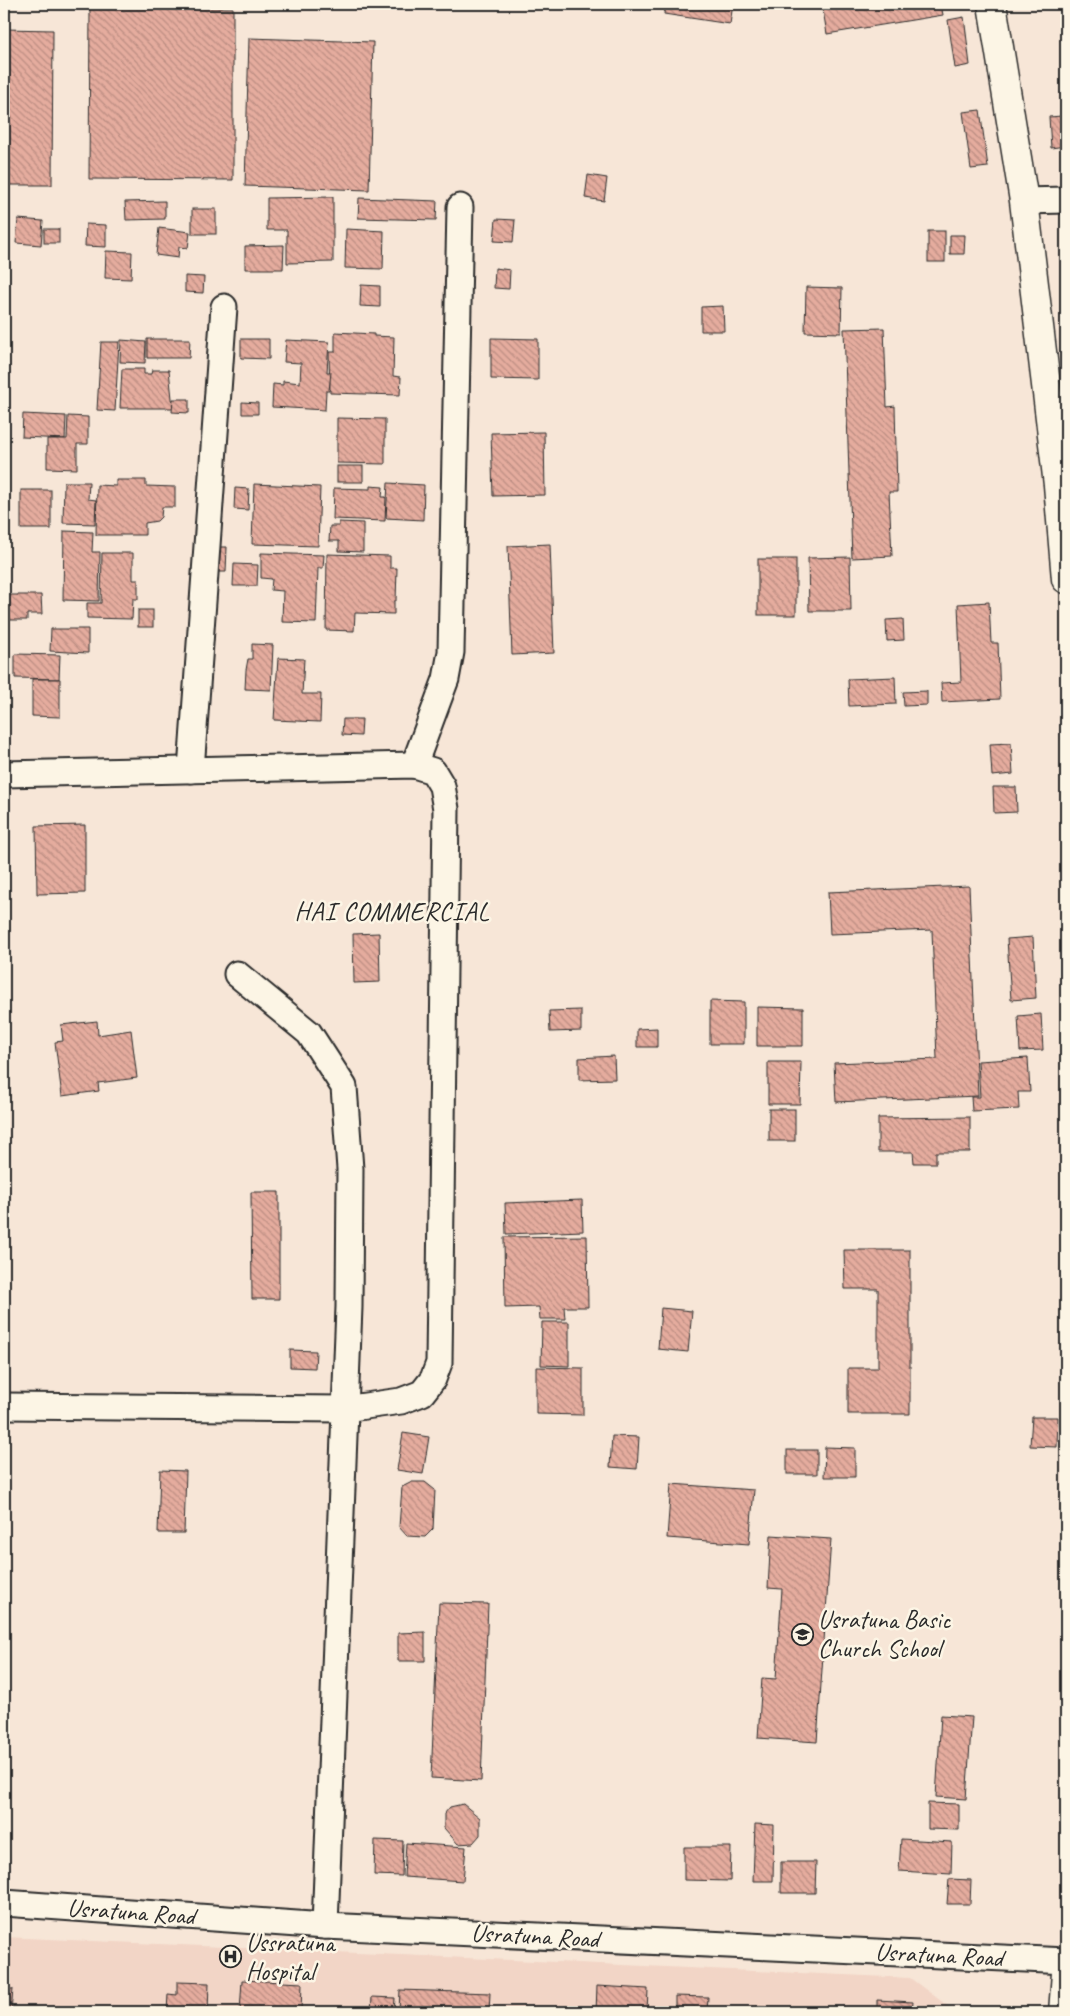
<svg xmlns="http://www.w3.org/2000/svg" width="1070" height="2016" font-family="Caveat,sans-serif">
	<defs>
		<pattern id="building-back-hatch" width="6" height="6" patternUnits="userSpaceOnUse" patternTransform="scale(1.25)"><rect width="6" height="6" fill="#e5ac9e"/><path d="M-1 5l2 2M0 0l6 6M5-1l2 2" fill="none" stroke="#ba8c81"/></pattern>
	</defs>
	<rect width="100%" height="100%" fill="#f7e6d7"/>
	<filter id="ink" filterUnits="userSpaceOnUse"><feTurbulence type="fractalNoise" baseFrequency=".02" numOctaves="2"/><feDisplacementMap in="SourceGraphic" scale="10" xChannelSelector="R" yChannelSelector="G"/><feConvolveMatrix kernelMatrix="1 2 1 2 8 2 1 2 1" color-interpolation-filters="sRGB"/></filter>
	<g filter="url(#ink)">
		<!-- built -->
		<path fill="#f2d5c6" d="M4,1937L910,1978L956,2012H4Z"/>
		<!-- building -->
		<g fill="url(#building-back-hatch)" stroke="#2b2b2b">
			<path d="M665,4H733L730,24L664,14Z"/>
			<path d="M822,4H941L943,15L827,34Z"/>
			<path d="M90,7L233,8V180L89,179Z"/>
			<path d="M964,17L970,65L955,68L948,20Z"/>
			<path d="M4,29L53,30L52,185H4Z"/>
			<path d="M249,38L373,42L369,190L245,186Z"/>
			<path d="M980,110L988,167L971,169L963,112Z"/>
			<path d="M1062,116L1065,146L1051,148L1049,117Z"/>
			<path d="M588,175L607,178L604,201L585,198Z"/>
			<path d="M333,197V262L287,263V230H267V198Z"/>
			<path d="M359,198L437,201L436,220L358,218Z"/>
			<path d="M165,201V219L126,220L125,202Z"/>
			<rect x="192" y="209" width="24" height="25"/>
			<path d="M18,219L43,221L41,245L16,243Z"/>
			<path d="M496,219L515,220L513,242L494,241Z"/>
			<path d="M86,224L106,225V247L85,246Z"/>
			<path d="M159,228L190,232L188,248L179,247L178,258L156,255Z"/>
			<rect x="44" y="229" width="15" height="14"/>
			<path d="M346,229L384,231L383,269L345,268Z"/>
			<rect x="928" y="231" width="17" height="31"/>
			<path d="M950,235H965L964,254H950Z"/>
			<path d="M4,244L9,245L6,273L4,272Z"/>
			<path d="M284,245L283,269H245V246Z"/>
			<path d="M106,251L132,252L131,279L105,278Z"/>
			<path d="M495,268L510,270L509,289L494,288Z"/>
			<path d="M185,276L204,277L203,293L185,292Z"/>
			<path d="M361,285L380,286V307L360,306Z"/>
			<path d="M806,287L842,288L841,333L805,332Z"/>
			<path d="M723,306L724,331H701V307Z"/>
			<path d="M884,328L887,407L895,406L897,492H889L892,556L852,558L844,329Z"/>
			<path d="M335,332L374,334V336L394,337L393,376L401,377L400,395L330,393L329,352H335Z"/>
			<path d="M491,338L538,339V380L491,379Z"/>
			<path d="M147,339H190L189,358H147Z"/>
			<path d="M241,339H269V359L241,358Z"/>
			<path d="M121,340L146,342L145,363L120,362Z"/>
			<path d="M286,340L329,342L327,372H331L329,391H326L325,410L272,407L273,384L283,385V381L300,383L301,363L284,362Z"/>
			<path d="M101,342H119L115,411L97,410Z"/>
			<path d="M122,369H144V374H151L152,370H169L173,408H120Z"/>
			<path d="M173,399H189V413L172,412Z"/>
			<path d="M242,402L258,403V414H242Z"/>
			<path d="M23,414L66,416L65,439L22,437Z"/>
			<path d="M68,416L88,417V444H77V469L47,468V439H67Z"/>
			<path d="M337,418L385,419V464L337,463Z"/>
			<path d="M544,432L545,495L493,496L491,433Z"/>
			<rect x="337" y="466" width="26" height="16"/>
			<path d="M116,480H146V486L175,487V507H162L161,517L157,521L145,523V535H96L97,485L116,486Z"/>
			<path d="M64,482H89L88,499L96,500L95,524L63,523Z"/>
			<path d="M388,483L424,485L423,520L386,518Z"/>
			<path d="M254,484L320,487L318,546L252,544Z"/>
			<path d="M370,486L383,487L382,497H386L385,521L333,519L334,488L370,489Z"/>
			<path d="M235,488L249,489L248,510L234,509Z"/>
			<rect x="21" y="490" width="30" height="39"/>
			<path d="M339,522L363,523V552L339,551V541H329L330,526H339Z"/>
			<path d="M64,531L93,532L92,552H100L99,601L63,600Z"/>
			<path d="M550,544L554,653L512,655L508,546Z"/>
			<path d="M212,547H227L226,572H212Z"/>
			<path d="M102,553H133V580H138V599H133L132,619L87,618V603H101Z"/>
			<path d="M261,553L324,555L323,568H318L316,623L282,622L283,591L271,590L272,579L261,578Z"/>
			<path d="M327,554L390,556V568H397L396,601H394V614L355,613L354,631L326,630Z"/>
			<path d="M850,557L851,611H809L808,558Z"/>
			<rect x="758" y="559" width="38" height="56"/>
			<path d="M234,564L258,565L257,586H233Z"/>
			<path d="M4,595H41L42,614H27V620H4Z"/>
			<path d="M989,602L991,643H998L1000,699L942,702L941,683L961,682L958,604Z"/>
			<rect x="138" y="610" width="15" height="17"/>
			<path d="M903,619L904,640L887,641L886,620Z"/>
			<path d="M51,629H88V653L50,651Z"/>
			<rect x="4" y="642" width="2" height="42"/>
			<path d="M252,644L273,645L271,690L245,689L246,670L248,659H252Z"/>
			<path d="M15,654L60,655L59,679L15,678Z"/>
			<path d="M278,658L304,659L302,694H321L320,722L274,720Z"/>
			<path d="M895,677L896,704L849,706L848,679Z"/>
			<path d="M32,679H60V717L32,716Z"/>
			<path d="M927,691V705L904,706L903,692Z"/>
			<path d="M343,719H362L361,736L342,735Z"/>
			<path d="M1011,743L1013,774L992,776L990,744Z"/>
			<path d="M993,787H1016L1017,812L994,813Z"/>
			<path d="M85,825V893L37,894L36,826Z"/>
			<path d="M969,886L978,1096L836,1102L834,1063L937,1059L932,930L830,934L828,892Z"/>
			<path d="M379,933L380,982L354,983L353,934Z"/>
			<path d="M1033,937L1036,998L1011,1000L1007,939Z"/>
			<path d="M710,1001L744,1002V1044H710Z"/>
			<path d="M757,1007L803,1008V1046H757Z"/>
			<path d="M581,1010V1031L550,1032L549,1011Z"/>
			<path d="M1041,1014L1043,1050L1020,1051L1018,1016Z"/>
			<path d="M97,1021L98,1035L131,1030L137,1078L98,1083L99,1091L62,1096L55,1042L63,1041L61,1025Z"/>
			<path d="M657,1028V1047H637V1029Z"/>
			<path d="M614,1056L615,1079L579,1080V1058Z"/>
			<path d="M1028,1058L1030,1092H1018L1019,1109L972,1111L971,1097H980L978,1061Z"/>
			<path d="M768,1062H801L800,1104H768Z"/>
			<rect x="769" y="1109" width="26" height="32"/>
			<path d="M970,1117V1152H936V1163H914L913,1152H878V1118Z"/>
			<path d="M251,1192H279V1299H252Z"/>
			<path d="M582,1200L583,1231L506,1234L505,1203Z"/>
			<path d="M587,1236L588,1307H564L565,1319H540L539,1307L505,1308L504,1237Z"/>
			<path d="M844,1250H910V1414H848V1368H878V1289H845Z"/>
			<path d="M661,1308L692,1311L688,1352L658,1349Z"/>
			<path d="M542,1322H569V1366L541,1365Z"/>
			<path d="M290,1350L316,1351L315,1368L290,1367Z"/>
			<path d="M536,1367L583,1368V1415L536,1414Z"/>
			<path d="M1032,1417H1058L1057,1447L1030,1446Z"/>
			<path d="M403,1433L429,1437L423,1474L397,1470Z"/>
			<path d="M612,1436L639,1437L637,1469L610,1467Z"/>
			<path d="M825,1447L855,1448V1477H824Z"/>
			<rect x="787" y="1450" width="30" height="24"/>
			<path d="M160,1470L186,1471L184,1533H158Z"/>
			<path d="M412,1482H425L435,1490L433,1529L425,1537L407,1536L399,1527L402,1487Z"/>
			<path d="M671,1484L754,1490L749,1544L667,1538Z"/>
			<path d="M771,1535L831,1539L817,1742L758,1738L762,1678L776,1679L782,1589L768,1588Z"/>
			<path d="M439,1603L488,1604L481,1781L431,1778Z"/>
			<path d="M425,1632V1661H398V1633Z"/>
			<path d="M941,1715L972,1717L966,1799L936,1797Z"/>
			<path d="M928,1803L959,1804V1830L928,1829Z"/>
			<path d="M463,1804L480,1818V1835L473,1843L458,1844L444,1828V1814L450,1807Z"/>
			<path d="M755,1824L774,1825L773,1881H753Z"/>
			<path d="M901,1839L952,1842L951,1874L899,1871Z"/>
			<path d="M375,1840L403,1841L402,1876L374,1875Z"/>
			<path d="M406,1843L466,1847L463,1881L404,1877Z"/>
			<path d="M684,1847H731L730,1881L684,1880Z"/>
			<path d="M781,1862H816L815,1893H781Z"/>
			<path d="M949,1879L971,1880L970,1904H947Z"/>
			<path d="M242,1980L302,1983L301,2012H240Z"/>
			<path d="M177,1982L209,1983L208,2012H167L168,1994L177,1995Z"/>
			<path d="M597,1986L648,1989L647,2012H596Z"/>
			<path d="M4,1989H13L11,2012H4Z"/>
			<path d="M400,1990L490,1993L489,2012H399Z"/>
			<path d="M675,1996L708,1997L707,2012H675Z"/>
			<path d="M372,1997L395,1998L394,2012H371Z"/>
			<path d="M877,2000L913,2002L912,2012H842V2010L877,2011Z"/>
			<path d="M757,2007L839,2011L838,2012H756Z"/>
		</g>
		<g fill="none" stroke-linecap="round" stroke-linejoin="round">
			<defs>
				<g id="street">
					<path d="M1024,201L1066,200"/>
					<path d="M414,765L446,679L451,652L460,207"/>
					<path d="M191,770L224,307"/>
					<path d="M4,774L414,765L433,771L442,786L446,809L439,1363L433,1379L422,1393L401,1401L344,1409L4,1406"/>
					<path d="M237,974L309,1033L344,1087L350,1169L349,1307L325,1926"/>
					<path d="M4,1903L325,1926L1066,1961"/>
				</g>
				<g id="secondary">
					<path d="M992,4L1024,201L1058,485L1066,579"/>
					<path d="M1063,2012L1066,1973"/>
				</g>
			</defs>
			<!-- street casing -->
			<use href="#street" stroke="#2b2b2b" stroke-width="29"/>
			<!-- secondary casing -->
			<use href="#secondary" stroke="#2b2b2b" stroke-width="31"/>
			<!-- street -->
			<use href="#street" stroke="#fcf5e5" stroke-width="25"/>
			<!-- secondary -->
			<use href="#secondary" stroke="#fcf5e5" stroke-width="28"/>
		</g>
	</g>
	<!-- icons -->
	<defs>
		<symbol id="school-ring" viewBox="-11 -11 22 22"><circle r="9.5" fill="#fcf5e5" stroke="#2b2b2b" stroke-width="1.5"/><path d="M0-5L7-2L0 1L-7-2ZM-4 1L0 2.5L4 1V4Q0 6-4 4Z" fill="#2b2b2b"/></symbol>
		<symbol id="hospital-ring" viewBox="-11 -11 22 22"><circle r="9.5" fill="#fcf5e5" stroke="#2b2b2b" stroke-width="1.5"/><path d="M-5-5h3v3.5h4V-5h3V5h-3V1.5h-4V5h-3Z" fill="#2b2b2b"/></symbol>
	</defs>
	<g fill-rule="evenodd">
		<use href="#school-ring" x="790" y="1622" width="25" height="25"/>
		<use href="#hospital-ring" x="218" y="1944" width="25" height="25"/>
	</g>
	<g text-anchor="middle" dominant-baseline="central" stroke-width="5" stroke-linejoin="round" paint-order="stroke">
		<!-- poi labels -->
		<g font-size="25" fill="#2b2b2b" stroke="#fcf5e5" text-anchor="start">
			<text x="818" y="1620">Usratuna Basic<tspan x="818" dy="29">Church School</tspan></text>
			<text x="246" y="1943">Ussratuna<tspan x="246" dy="29">Hospital</tspan></text>
		</g>
		<!-- street labels -->
		<g font-size="25" fill="#2b2b2b" stroke="#fcf5e5">
			<text transform="translate(131 1912) rotate(4)">Usratuna Road</text>
			<text transform="translate(535 1936) rotate(3)">Usratuna Road</text>
			<text transform="translate(939 1955) rotate(3)">Usratuna Road</text>
		</g>
		<!-- neighbourhood labels -->
		<g font-size="26" letter-spacing="1" fill="#2b2b2b" stroke="#fcf5e5">
			<text x="392" y="911">HAI COMMERCIAL</text>
		</g>
	</g>
	<!-- margin -->
	<rect width="1070" height="2016" fill="none" stroke="#fcf5e5" stroke-width="20"/>
	<rect x="10" y="10" width="1050" height="1996" fill="none" stroke="#2b2b2b" stroke-width="2" filter="url(#ink)"/>
</svg>
